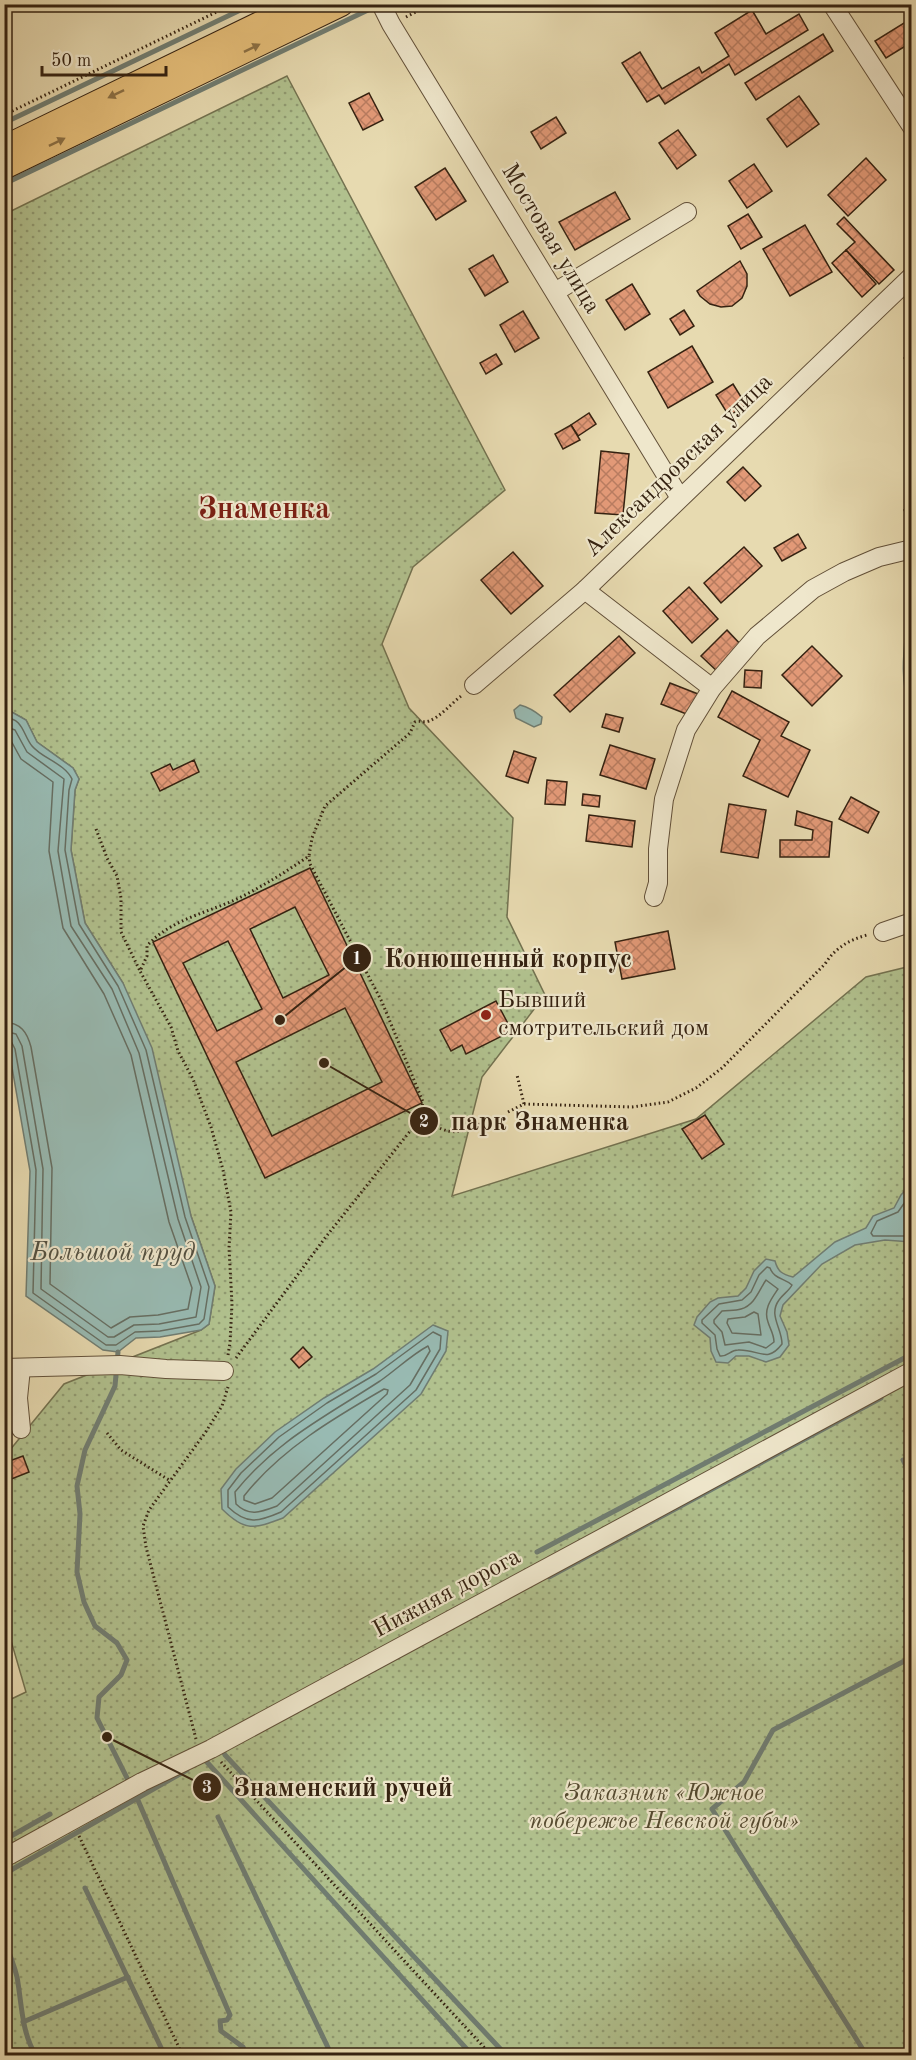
<svg xmlns="http://www.w3.org/2000/svg" width="916" height="2060" font-family="'Old Standard TT',serif">
	<defs>
		<pattern id="park-dots" width="8" height="8" patternUnits="userSpaceOnUse" patternTransform="scale(1.5)"><rect width="8" height="8" fill="#b1c18e"/><path d="M2 2h.1M6 6h.1" fill="none" stroke="#919c73" stroke-width="1.8" stroke-linecap="round"/></pattern>
		<pattern id="building-cross-hatch" width="8" height="8" patternUnits="userSpaceOnUse" patternTransform="scale(1.5)"><rect width="8" height="8" fill="#e29977"/><path d="M0 0l8 8M0 8l8-8" fill="none" stroke="#b87c60"/></pattern>
	</defs>
	<rect width="100%" height="100%" fill="#e7dab0"/>
	<filter id="stains"><feTurbulence type="fractalNoise" baseFrequency=".00333" numOctaves="4"/><feColorMatrix values="0 0 0 0 .2 0 0 0 0 .09 0 0 0 0 .02 0 0 0 .5 -.17"/></filter>
	<radialGradient id="worn" r=".72"><stop offset=".6" stop-color="#630" stop-opacity="0"/><stop offset="1" stop-color="#630" stop-opacity=".3"/></radialGradient>
	<!-- park -->
	<path fill="url(#park-dots)" stroke="#737250" stroke-width="1.5" d="M287,76L505,490L413,567L382,644L409,708L513,818L507,917L545,995L482,1077L452,1196L696,1119L866,977L911,966V2055H5V1702L26,1692L5,1620V1456L64,1384L201,1330L209,1324L215,1286L191,1216L123,983L85,923L71,850L75,790L79,779L73,768L37,742L26,720L10,711L5,713V214Z"/>
	<!-- water -->
	<g fill="#98bab2" stroke="#707d72" stroke-width="1.5">
		<path d="M520,705C528,707 536,712 542,717L541,724L534,727L516,718L514,710Z"/>
		<path d="M10,711L26,720L37,742L73,768L79,779L75,790L71,850L85,923L123,983L152,1048L191,1216L215,1286L209,1324L201,1330L160,1337L136,1338L118,1352L103,1350L26,1296L30,1171L9,1050L4,1037V713Z"/>
		<path d="M911,1184V1242L885,1240L855,1245L822,1264L783,1305L780,1316L787,1332L789,1345L780,1357L766,1362L749,1356H736L728,1363L716,1362L711,1351L710,1338L694,1325L697,1317L710,1302L718,1298L738,1296L746,1288L754,1271L766,1259L775,1261C778,1272 782,1274 793,1277L835,1242L866,1228L873,1216L894,1208L901,1195Z"/>
		<path d="M433,1325L448,1331L446,1351L421,1394L283,1518C254,1529 245,1532 222,1509L221,1489L236,1469L275,1432L324,1398L373,1369Z"/>
	</g>
	<g fill="none" stroke-linecap="round" stroke-linejoin="round">
		<!-- shore -->
		<g stroke="#666e62" stroke-width="1.5">
			<path d="M4,718C23,717 23,735 32,746C43,759 64,763 72,779L69,790L65,850L79,924L118,986L146,1050L185,1217L209,1287L204,1319L199,1324L160,1331L135,1332L116,1345H106L33,1293L36,1170L15,1049L11,1041L4,1038"/>
			<path d="M4,726L15,730L27,752L64,779L58,851L71,926L112,989L139,1053L178,1219L201,1287L196,1317L159,1324L134,1325L114,1337H108L41,1289L43,1169L22,1046L16,1034L4,1031"/>
			<path d="M4,735L9,737L21,759L53,782L49,851L63,928L104,994L131,1055L169,1222L192,1288L188,1309L158,1315L130,1317L111,1328L50,1284L52,1168L31,1047C27,1032 21,1023 4,1022"/>
			<path d="M912,1192L898,1212L877,1221L871,1233L873,1236H912"/>
			<path d="M767,1267L770,1268C774,1279 784,1278 792,1285C789,1291 783,1294 779,1300C768,1315 782,1328 782,1344C767,1364 759,1349 738,1350C730,1350 728,1357 720,1356L717,1349L715,1335L702,1323V1320L719,1304L742,1300L751,1292L759,1275Z"/>
			<path d="M766,1280L778,1289C772,1298 763,1309 768,1322C770,1329 774,1334 774,1342L766,1348L749,1342L725,1345L722,1332L714,1323V1320L722,1311C728,1310 735,1311 741,1309C755,1305 759,1290 766,1280Z"/>
			<path d="M754,1312L758,1314L761,1335L732,1333L727,1323L728,1319L745,1317Z"/>
			<path d="M433,1332L441,1336L440,1349L416,1390L281,1512C258,1522 247,1525 228,1507V1490L241,1473L279,1437L327,1403L376,1374Z"/>
			<path d="M428,1346L430,1351L410,1385L277,1506C261,1512 249,1517 236,1504L235,1492C277,1440 325,1417 380,1381C396,1370 411,1355 428,1346Z"/>
			<path d="M384,1389L388,1390L387,1394L272,1498L255,1504L244,1500V1496C281,1449 334,1418 384,1389Z"/>
		</g>
		<!-- stream -->
		<g stroke="#707d72" stroke-width="5">
			<path d="M4,123L253,4"/>
			<path d="M4,184L368,10"/>
			<path d="M908,627C905,655 902,683 912,710"/>
			<path d="M118,1352L115,1386L85,1450L77,1486L80,1514L77,1572L84,1602L95,1626L117,1643L127,1660L121,1675L99,1697L97,1718L137,1798L230,2015L227,2020L220,2021L221,2031L243,2047L247,2056"/>
			<path d="M903,1460L912,1478"/>
			<path d="M537,1552L912,1354"/>
			<path d="M549,1577L881,1398"/>
			<path d="M222,1749L225,1755L507,2056"/>
			<path d="M205,1760L473,2056"/>
			<path d="M218,1817L332,2056"/>
			<path d="M4,1840L50,1814"/>
			<path d="M4,1874L187,1770"/>
			<path d="M85,1888L165,2056"/>
			<path d="M4,1940C9,1952 14,1965 17,1977C22,2004 21,2031 36,2056"/>
			<path d="M23,2022L128,1977"/>
			<path d="M867,2056L712,1809L744,1782L773,1730L912,1657"/>
		</g>
	</g>
	<!-- building -->
	<g fill="url(#building-cross-hatch)" stroke="#352211" stroke-width="1.5" fill-rule="evenodd">
		<path d="M752,10L766,34L799,14L808,30L735,75L729,64L665,104L659,95L647,102L622,63L640,52L662,89L699,67L702,73L729,56L715,33Z"/>
		<path d="M912,18V42L886,58L875,41Z"/>
		<path d="M823,34L833,51L756,100L745,83Z"/>
		<path d="M369,93L383,120L363,130L349,103Z"/>
		<path d="M799,96L819,124L787,147L767,119Z"/>
		<path d="M556,117L566,133L541,149L531,132Z"/>
		<path d="M678,130L696,155L677,169L659,143Z"/>
		<path d="M866,158L886,180L848,216L828,195Z"/>
		<path d="M754,164L772,191L747,208L729,181Z"/>
		<path d="M445,168L466,201L436,220L415,187Z"/>
		<path d="M615,192L630,219L575,250L559,222Z"/>
		<path d="M748,214L762,237L741,249L728,226Z"/>
		<path d="M844,217L894,270L879,284L846,250L855,242L837,224Z"/>
		<path d="M805,225L832,272L790,296L763,249Z"/>
		<path d="M846,250L876,284L862,297L832,263Z"/>
		<path d="M493,255L508,282L485,296L469,269Z"/>
		<path d="M740,261L747,274V286L742,298L732,306L721,307L710,304L700,296L697,291Z"/>
		<path d="M632,284L650,314L625,330L606,300Z"/>
		<path d="M684,310L694,326L680,335L670,319Z"/>
		<path d="M523,311L539,338L515,352L500,325Z"/>
		<path d="M692,346L713,382L668,408L648,372Z"/>
		<path d="M912,350V366L904,358Z"/>
		<path d="M496,354L502,364L486,374L480,363Z"/>
		<path d="M733,384L746,405L729,416L716,395Z"/>
		<path d="M589,413L596,424L578,436L571,425Z"/>
		<path d="M571,425L580,440L563,449L555,434Z"/>
		<path d="M601,451L629,454L623,515L595,513Z"/>
		<path d="M743,467L761,486L745,501L727,482Z"/>
		<path d="M912,507V525L911,526L904,510Z"/>
		<path d="M798,534L806,548L782,561L774,548Z"/>
		<path d="M744,547L762,566L721,603L704,583Z"/>
		<path d="M513,552L543,586L511,614L481,580Z"/>
		<path d="M689,587L718,619L692,643L663,611Z"/>
		<path d="M727,630L744,648L719,673L701,656Z"/>
		<path d="M619,636L635,653L570,712L554,695Z"/>
		<path d="M812,646L842,676L812,706L782,675Z"/>
		<path d="M745,670L762,671L761,688L744,687Z"/>
		<path d="M670,683L698,694L689,715L661,704Z"/>
		<path d="M732,691L789,722L781,736L810,750L788,797L743,776L760,740L718,717Z"/>
		<path d="M606,714L623,718L619,732L602,727Z"/>
		<path d="M610,745L655,759L646,789L600,775Z"/>
		<path d="M514,751L536,758L528,783L506,776Z"/>
		<path d="M194,760L199,772L160,791L151,773L170,764L173,770Z"/>
		<path d="M547,780L567,782L565,805L545,804Z"/>
		<path d="M583,794L600,796L599,807L582,805Z"/>
		<path d="M851,797L879,812L868,833L839,819Z"/>
		<path d="M729,804L766,810L758,858L721,852Z"/>
		<path d="M797,811L832,822L829,857H780V840H812L813,830L795,825Z"/>
		<path d="M589,815L635,821L632,847L586,841Z"/>
		<path d="M310,868L422,1103L265,1178L153,942ZM295,907L329,975L283,998L250,929ZM228,941L262,1009L217,1031L183,963ZM345,1008L382,1082L272,1136L236,1062Z"/>
		<path d="M668,931L675,969L622,979L615,942Z"/>
		<path d="M496,1001L512,1031L466,1054L462,1045L451,1051L440,1030Z"/>
		<path d="M705,1115L724,1144L702,1159L682,1129Z"/>
		<path d="M303,1347L312,1357L299,1368L291,1359Z"/>
		<path d="M4,1415H6L14,1431L4,1436Z"/>
		<path d="M23,1456L29,1472L4,1482V1463Z"/>
	</g>
	<g fill="none" stroke-linecap="round" stroke-linejoin="round">
		<defs>
			<g id="minor">
				<path d="M381,4L391,24L680,498"/>
				<path d="M832,4L912,127"/>
				<path d="M555,292L687,212"/>
				<path d="M585,590L712,688"/>
				<path d="M474,685L585,590L912,276"/>
				<path d="M654,897L658,883V849L664,799L686,730L712,688L757,636L813,589L844,572L879,557L912,549"/>
				<path d="M883,932L912,922"/>
				<path d="M4,1368L120,1365L166,1369L224,1371"/>
				<path d="M21,1429L18,1398L21,1368"/>
				<path d="M4,1858L142,1782L211,1749L912,1371"/>
			</g>
			<g id="major">
				<path d="M4,148L301,4"/>
				<path d="M4,167L341,4"/>
			</g>
		</defs>
		<!-- minor casing -->
		<use href="#minor" stroke="#625039" stroke-width="20"/>
		<!-- major casing -->
		<use href="#major" stroke="#352211" stroke-width="26"/>
		<!-- path -->
		<g stroke="#352211" stroke-width="3" stroke-dasharray="1.5 3" stroke-linecap="butt">
			<path d="M406,17L431,4"/>
			<path d="M4,115L233,4"/>
			<path d="M96,829L107,858L117,876L121,898V932L140,971"/>
			<path d="M524,1104L632,1107L668,1102L696,1088L722,1068L825,964C835,948 849,940 867,935"/>
			<path d="M508,1112L524,1104L517,1075"/>
			<path d="M421,1116C453,1141 461,1132 495,1117"/>
			<path d="M228,1355L230,1343L232,1304L229,1248L231,1212L223,1170L211,1127L193,1079L178,1051L171,1027L140,971L147,956V946C170,919 211,912 241,897C265,885 287,871 309,856L312,838L325,806L410,733L415,722C420,720 423,723 429,721C440,717 451,704 461,696"/>
			<path d="M236,1358L325,1238L411,1130L420,1116L423,1102L382,1002L310,864L309,856"/>
			<path d="M107,1433L121,1450L169,1480"/>
			<path d="M4,1642L6,1646L4,1648"/>
			<path d="M196,1739L146,1547L143,1526L149,1510L205,1433L222,1406L228,1387"/>
			<path d="M221,1762L492,2056"/>
			<path d="M79,1836L183,2056"/>
		</g>
		<!-- minor -->
		<use href="#minor" stroke="#efe7cc" stroke-width="18"/>
		<!-- major -->
		<use href="#major" stroke="#e4bd78" stroke-width="24"/>
	</g>
	<!-- one-way arrows -->
	<defs><path id="oneway-solid" d="M-6-.8H1V-3.2L6.5 0L1 3.2V.8H-6Z" transform="scale(1.5)"/></defs>
	<g fill="#8c7044">
		<use href="#oneway-solid" transform="translate(252 48) rotate(-26)"/>
		<use href="#oneway-solid" transform="translate(116 94) rotate(154)"/>
		<use href="#oneway-solid" transform="translate(57 142) rotate(-26)"/>
	</g>
	<!-- markers -->
	<circle fill="#8f2418" stroke="#efe7cc" stroke-width="2" cx="486" cy="1015" r="6"/>
	<g text-anchor="middle" dominant-baseline="central" stroke-width="4.5" stroke-linejoin="round" paint-order="stroke">
		<!-- street labels -->
		<g font-size="24" fill="#352211" stroke="#efe7cc">
			<text transform="translate(550 239) rotate(59)">Мостовая улица</text>
			<text transform="translate(679 466) rotate(-44)">Александровская улица</text>
			<text transform="translate(447 1594) rotate(-28)">Нижняя дорога</text>
		</g>
		<!-- poi labels -->
		<g font-size="24" fill="#352211" stroke="#efe7cc" text-anchor="start">
			<text x="498" y="1001">Бывший<tspan x="498" dy="28">смотрительский дом</tspan></text>
		</g>
		<!-- park labels -->
		<g font-size="24" font-style="italic" fill="#544a30" stroke="#efe7cc">
			<text x="664" y="1794">Заказник «Южное<tspan x="664" dy="28">побережье Невской губы»</tspan></text>
		</g>
		<!-- water labels -->
		<g font-size="26" font-style="italic" fill="#535041" stroke="#efe7cc">
			<text x="113" y="1253">Большой пруд</text>
		</g>
		<!-- district labels -->
		<g font-size="30" font-weight="bold" fill="#7a1f14" stroke="#efe7cc">
			<text x="264" y="510">Знаменка</text>
		</g>
	</g>
	<!-- callouts -->
	<path fill="none" stroke="#352211" stroke-width="2" d="M280 1020L357 958M324 1063L424 1121M107 1737L207 1787"/>
	<g fill="#352211" stroke="#efe7cc" stroke-width="2">
		<circle cx="280" cy="1020" r="6"/>
		<circle cx="324" cy="1063" r="6"/>
		<circle cx="107" cy="1737" r="6"/>
		<circle cx="357" cy="958" r="15"/>
		<circle cx="424" cy="1121" r="15"/>
		<circle cx="207" cy="1787" r="15"/>
	</g>
	<g font-size="18" text-anchor="middle" font-weight="bold" fill="#fff">
		<text x="357" y="964">1</text>
		<text x="424" y="1127">2</text>
		<text x="207" y="1793">3</text>
	</g>
	<g font-size="26" text-anchor="middle" font-weight="bold" fill="#352211" stroke="#efe7cc" stroke-width="4.5" stroke-linejoin="round" paint-order="stroke">
		<text x="508" y="967">Конюшенный корпус</text>
		<text x="540" y="1130">парк Знаменка</text>
		<text x="343" y="1796">Знаменский ручей</text>
	</g>
	<!-- margin -->
	<rect width="916" height="2060" fill="none" stroke="#e7dab0" stroke-width="24"/>
	<rect x="6" y="6" width="904" height="2048" fill="none" stroke="#352211" stroke-width="3"/>
	<rect x="12" y="12" width="892" height="2036" fill="none" stroke="#352211" stroke-width="1.5"/>
	<!-- scale -->
	<path d="M42 66v9h124v-9" fill="none" stroke="#352211" stroke-width="3"/>
	<text x="51" y="66" font-size="18" fill="#352211" stroke="#efe7cc" stroke-width="4.5" paint-order="stroke">50 m</text>
	<rect width="100%" height="100%" filter="url(#stains)"/>
	<rect width="100%" height="100%" fill="url(#worn)"/>
</svg>
